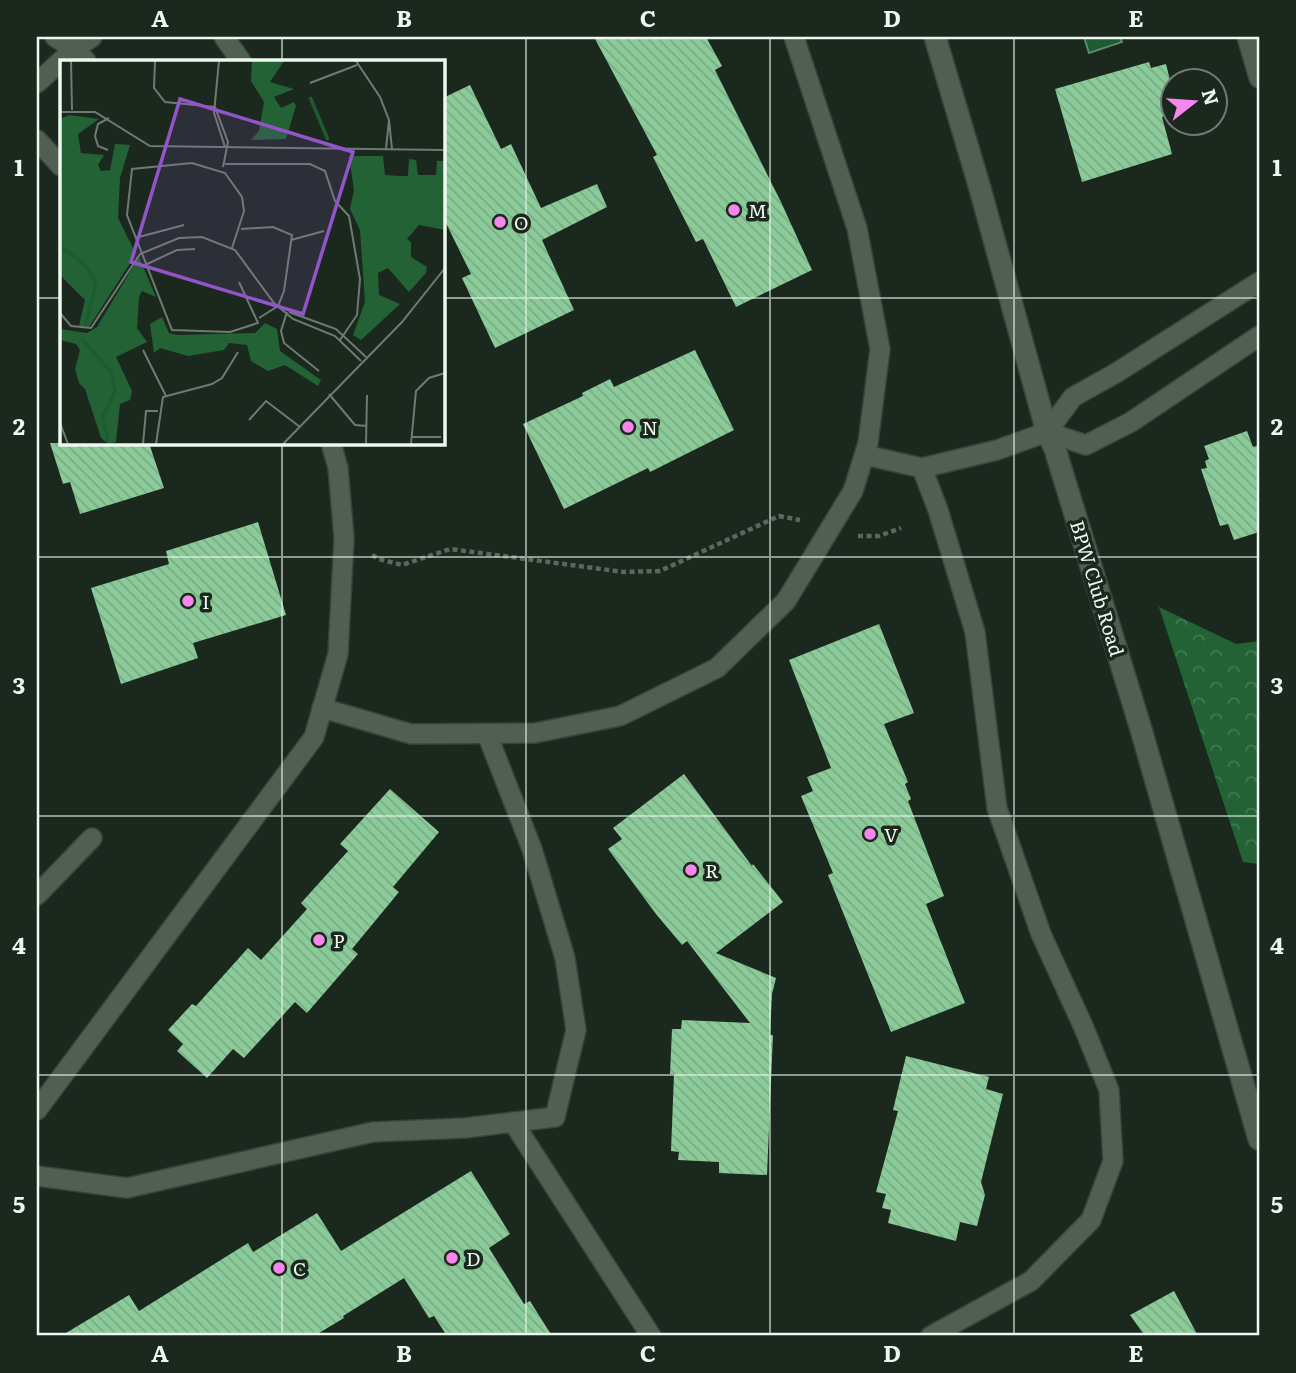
<svg xmlns="http://www.w3.org/2000/svg" width="1296" height="1373" font-family="Literata,serif">
	<defs>
		<pattern id="forest-crowns" width="20" height="18" patternUnits="userSpaceOnUse" patternTransform="scale(1.75)"><rect width="20" height="18" fill="#226235"/><path d="M2 6a3 3 0 1 1 6 0M12 15a3 3 0 1 1 6 0" fill="none" stroke="#427953"/></pattern>
		<pattern id="water-ripples" width="26" height="14" patternUnits="userSpaceOnUse" patternTransform="scale(1.75)"><rect width="26" height="14" fill="#1c5c30"/><path d="M2 4q2-2 4 0t4 0M15 11q2-2 4 0t4 0" fill="none" stroke="#3d744e"/></pattern>
		<pattern id="building-back-hatch" width="6" height="6" patternUnits="userSpaceOnUse" patternTransform="scale(1.75)"><rect width="6" height="6" fill="#8bcb99"/><path d="M-1 5l2 2M0 0l6 6M5-1l2 2" fill="none" stroke="#7aab85"/></pattern>
	</defs>
	<rect width="100%" height="100%" fill="#1b281e"/>
	<!-- forest -->
	<path fill="url(#forest-crowns)" d="M1159,607L1236,644L1259,641V864L1243,862Z"/>
	<!-- water -->
	<path fill="url(#water-ripples)" stroke="#5b8a6a" stroke-width="2" d="M1084,37H1120L1122,42L1089,53Z"/>
	<!-- building -->
	<g fill="url(#building-back-hatch)">
		<path d="M594,37H706L722,66L715,70L781,202L812,270L736,307L703,239L696,242L653,157L657,155Z"/>
		<path d="M1149,62L1151,68L1166,64L1173,92V114L1162,117L1172,154L1082,182L1055,89Z"/>
		<path d="M470,85L501,149L511,144L541,208L597,184L607,207L542,240L574,310L495,348L462,278L471,274L443,217V98Z"/>
		<path d="M695,350L734,430L650,472L648,468L564,509L523,424L583,396L582,393L610,379L614,387Z"/>
		<path d="M1247,431L1253,447L1259,445V532L1234,540L1228,524L1220,526L1201,469L1207,468L1205,461L1209,459L1204,446Z"/>
		<path d="M50,443H149L164,488L80,514L70,482L63,484Z"/>
		<path d="M258,522L286,615L193,643L198,658L121,684L91,588L169,564L166,551Z"/>
		<path d="M879,624L914,713L884,724L908,782L905,784L911,799L908,801L944,896L926,904L965,1003L891,1032L828,875L833,873L801,796L813,791L807,777L831,768L789,660Z"/>
		<path d="M684,774L752,866L753,864L783,902L716,953L776,978L772,994L770,1035H773L767,1175L719,1173V1162L678,1160L679,1152L671,1151L674,1074H670L672,1029H681L682,1020L750,1023L687,941L682,945L656,914L608,849L622,839L613,828Z"/>
		<path d="M390,789L439,832L393,887L399,892L352,949L358,954L307,1013L295,1002L244,1058L233,1049L207,1078L177,1051L183,1044L168,1030L192,1004L196,1006L248,948L261,960L307,909L301,903L348,851L340,844Z"/>
		<path d="M906,1056L989,1077L986,1089L1003,1094L981,1182L985,1195L977,1226L960,1222L956,1241L888,1223L891,1210L882,1208L886,1194L876,1192L898,1111L893,1110Z"/>
		<path d="M471,1171L510,1234L489,1248L524,1304L530,1301L552,1336H447L434,1316L429,1318L404,1278L343,1316L344,1318L314,1336H61L129,1295L139,1311L248,1243L253,1252L317,1213L341,1251Z"/>
		<path d="M1174,1291L1198,1336H1145L1130,1315Z"/>
	</g>
	<g fill="none" stroke-linecap="round" stroke-linejoin="round">
		<defs>
			<g id="lane">
				<path d="M55,37L74,49L86,61"/>
				<path d="M224,37L241,61"/>
				<path d="M1247,37L1259,78"/>
				<path d="M37,83L74,49L92,37"/>
				<path d="M37,140L61,166"/>
				<path d="M1047,432L1086,445L1131,422L1259,336"/>
				<path d="M865,455L922,468L997,450L1047,432L1073,397L1116,373L1259,282"/>
				<path d="M922,468L938,510L975,632L997,808L1041,934L1084,1028L1109,1090L1113,1161L1091,1220L1031,1281L931,1336"/>
				<path d="M322,708L411,734L535,733L620,716L717,668L786,601L853,491L868,443L880,349L857,228L794,37"/>
				<path d="M37,895L92,838"/>
				<path d="M37,1110L314,737L338,654L344,538L338,468L331,443"/>
				<path d="M513,1122L651,1336"/>
				<path d="M37,1176L127,1188L373,1132L465,1128L555,1117L576,1030L565,958L532,849L487,734"/>
			</g>
			<path id="street" d="M935,37L979,185L1047,432L1055,449L1140,726L1259,1139"/>
		</defs>
		<!-- lane casing -->
		<use href="#lane" stroke="#38443b" stroke-width="22"/>
		<!-- street casing -->
		<use href="#street" stroke="#38443b" stroke-width="24"/>
		<!-- path -->
		<g stroke="#5c685e" stroke-width="4.5" stroke-dasharray="5 3.5" stroke-linecap="butt">
			<path d="M858,536H879L901,528"/>
			<path d="M372,555L379,559L402,565L450,549L624,572L660,571L779,516L800,520"/>
		</g>
		<!-- lane -->
		<use href="#lane" stroke="#515f53" stroke-width="19"/>
		<!-- street -->
		<use href="#street" stroke="#515f53" stroke-width="21"/>
	</g>
	<!-- grid -->
	<path fill="none" stroke="#eef7f0" stroke-width="2" stroke-opacity="0.55" d="M282,37V61M526,37V1336M770,37V1336M1014,37V1336M37,298H61M443,298H1259M282,443V1336M37,557H1259M37,816H1259M37,1075H1259"/>
	<!-- markers -->
	<g fill="#f688ed" stroke="#1b281e" stroke-width="2.5">
		<circle cx="734" cy="210" r="7"/>
		<circle cx="500" cy="222" r="7"/>
		<circle cx="628" cy="427" r="7"/>
		<circle cx="188" cy="601" r="7"/>
		<circle cx="870" cy="834" r="7"/>
		<circle cx="691" cy="870" r="7"/>
		<circle cx="319" cy="940" r="7"/>
		<circle cx="452" cy="1258" r="7"/>
		<circle cx="279" cy="1268" r="7"/>
	</g>
	<g text-anchor="middle" dominant-baseline="central" stroke-width="7" stroke-linejoin="round" paint-order="stroke">
		<!-- poi labels -->
		<g font-size="19" fill="#eef7f0" stroke="#1b281e" text-anchor="start">
			<text x="748" y="210">M</text>
			<text x="514" y="222">O</text>
			<text x="642" y="427">N</text>
			<text x="202" y="601">I</text>
			<text x="884" y="834">V</text>
			<text x="705" y="870">R</text>
			<text x="333" y="940">P</text>
			<text x="466" y="1258">D</text>
			<text x="293" y="1268">C</text>
		</g>
		<!-- street labels -->
		<g font-size="19" fill="#eef7f0" stroke="#1b281e">
			<text transform="translate(1098 588) rotate(73)">BPW Club Road</text>
		</g>
	</g>
	<!-- overview -->
	<g transform="translate(60 60)">
		<rect width="385" height="385" fill="#1b281e"/>
		<path d="M192,1H224L210,22L234,29L214,37L221,48L234,42L236,46L226,79L191,80L199,71L204,42L191,21ZM9,55L39,59L18,74L21,93L44,95L38,105L41,111L50,110L55,84L70,85L60,118L58,158L76,194L29,267L19,266L25,240L0,215V59ZM289,96H323L325,115L340,116H348L349,99L356,100L358,115H376L377,101H385V170L359,165L347,179L351,182V197L367,207L366,213L349,232L328,208L318,213L319,235L340,244L301,280L293,275L305,242L300,170L290,149L294,130ZM79,197L96,237L82,231L79,237L77,268L87,282L56,297L72,331L70,340L60,344L56,382L49,384L41,378L25,329L19,323L15,309L20,290L16,284L0,280V269L27,273L37,267ZM102,257L109,273L117,275L195,273L205,263L217,269L220,291L261,320L258,326L225,305L208,311L191,301L187,285L169,283L164,290L128,296L100,288L94,293L90,264Z" fill="#226235"/>
		<path fill="none" stroke="#1c5c30" stroke-width="3.5" d="M250,37L268,80M0,186L27,207L36,224L25,266M21,278L51,312L55,331L43,356L48,381"/>
		<path fill="none" stroke="#6f7b72" stroke-width="2" d="M11,1L12,50M95,1L94,28L105,42L155,47M159,1L154,53L165,87M296,1L320,37L329,60M250,23L297,5M155,47L168,82L163,107M0,52H35L90,86L385,90M326,89L329,60L332,89M48,90L38,86L35,76L38,64L49,58M165,104H250L265,111L275,141L289,156L300,219L297,255L280,280M181,169L213,167L232,175L224,231L218,246L199,258M75,178L124,165M231,180L264,171M172,188L184,151L182,137L165,113L132,103L72,109L67,155L112,270L170,272L198,263L179,222M85,205L117,190L135,189M227,252L221,271L224,283L259,311M229,252L276,269L306,297M0,253L11,266L31,268L80,194L119,178L142,177L175,190L214,243L233,259L275,276L301,301M83,290L106,336M269,334L295,365L307,366M189,360L206,341L240,367M0,363L8,384M352,377H381M83,384L86,351H98M96,384L103,337L152,324L162,318L178,292M223,384L342,262L385,208M306,384L307,335M351,384L356,331L369,318L385,313"/>
		<path fill="#9255c9" fill-opacity="0.15" stroke="#9255c9" stroke-width="3.5" d="M120,39L293,92L243,254L71,202Z"/>
		<rect width="385" height="385" fill="none" stroke="#eef7f0" stroke-width="3.5"/>
	</g>
	<!-- border -->
	<rect width="1296" height="1373" fill="none" stroke="#1b281e" stroke-width="77"/>
	<!-- north arrow -->
	<g transform="translate(1194 102) rotate(73)"><circle r="33" fill="#1b281e" stroke="#6f7b72" stroke-width="2"/>
	<path d="M0-5L12 26L0 18L-12 26Z" fill="#f688ed"/>
	<text y="-10" font-size="19" font-weight="bold" text-anchor="middle" fill="#eef7f0">N</text>
	</g>
	<rect x="38" y="38" width="1220" height="1296" fill="none" stroke="#eef7f0" stroke-width="2.5"/>
	<g font-size="23" text-anchor="middle" font-weight="bold" fill="#eef7f0">
		<text x="160" y="27">A</text>
		<text x="404" y="27">B</text>
		<text x="648" y="27">C</text>
		<text x="892" y="27">D</text>
		<text x="1136" y="27">E</text>
		<text x="19" y="176">1</text>
		<text x="1277" y="176">1</text>
		<text x="19" y="435">2</text>
		<text x="1277" y="435">2</text>
		<text x="19" y="694">3</text>
		<text x="1277" y="694">3</text>
		<text x="19" y="954">4</text>
		<text x="1277" y="954">4</text>
		<text x="19" y="1213">5</text>
		<text x="1277" y="1213">5</text>
		<text x="160" y="1362">A</text>
		<text x="404" y="1362">B</text>
		<text x="648" y="1362">C</text>
		<text x="892" y="1362">D</text>
		<text x="1136" y="1362">E</text>
	</g>
</svg>
